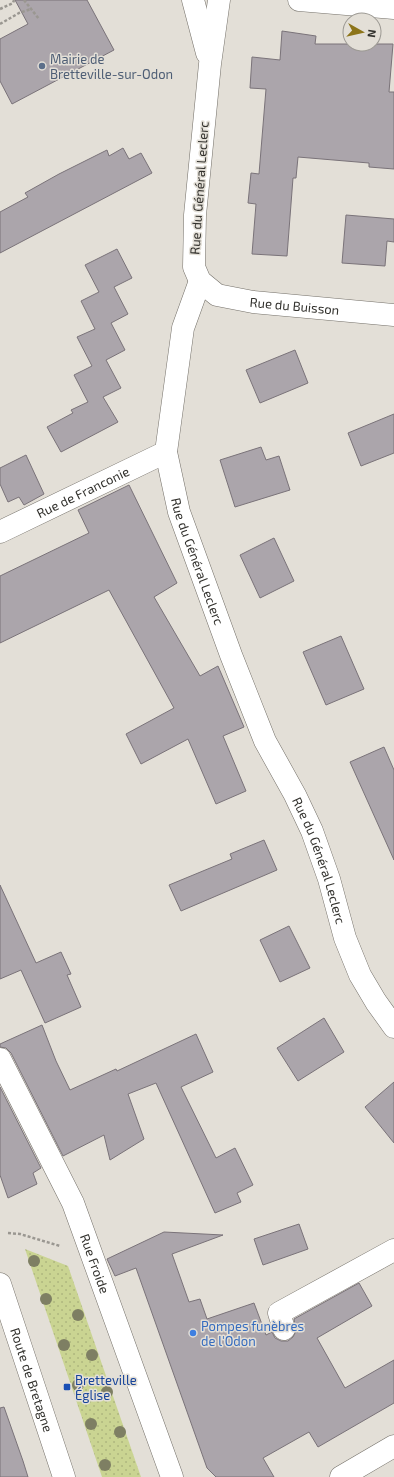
<svg xmlns="http://www.w3.org/2000/svg" width="394" height="1477" font-family="'Exo 2',sans-serif">
	<defs>
		<pattern id="grass-dots" width="8" height="8" patternUnits="userSpaceOnUse"><rect width="8" height="8" fill="#cad492"/><path d="M2 2h.1M6 6h.1" fill="none" stroke="#aeb67e" stroke-width="1.8" stroke-linecap="round"/></pattern>
	</defs>
	<rect width="100%" height="100%" fill="#e3dfd7"/>
	<!-- grass -->
	<path fill="url(#grass-dots)" d="M25,1249L68,1266L141,1477H102Z"/>
	<!-- building -->
	<g fill="#aba5ab" stroke="#7a7379">
		<path d="M15,0H87L114,50L12,104L0,81V39L28,24Z"/>
		<path d="M282,31L316,36L315,44H393L389,92H394V169L369,167V163L298,157L296,178H293L287,256L252,254L256,204L248,203L251,173L259,174L266,89L250,88L252,57L280,60Z"/>
		<path d="M123,148L129,159L141,153L152,173L0,253V212L28,197L25,193L59,174L107,150L109,156Z"/>
		<path d="M346,215L394,219V242L387,241L385,266L342,263Z"/>
		<path d="M117,249L132,278L114,287L128,314L111,323L125,350L106,360L121,388L103,397L118,422L61,452L47,427L73,413L71,410L88,402L74,375L92,366L77,337L95,329L81,301L99,292L85,265Z"/>
		<path d="M295,350L308,383L260,403L246,370Z"/>
		<path d="M394,414V453L361,466L348,433Z"/>
		<path d="M261,447L266,460L279,456L290,490L235,507L220,460Z"/>
		<path d="M26,455L44,494L24,505L19,497L8,502L0,484V468Z"/>
		<path d="M129,485L177,583L154,597L200,676L218,666L244,727L223,736L246,791L216,804L188,739L141,764L126,734L174,708L109,590L0,643V576L89,533L78,510Z"/>
		<path d="M274,538L294,581L260,598L240,555Z"/>
		<path d="M341,636L364,689L326,705L303,652Z"/>
		<path d="M384,747L394,770V860L350,762Z"/>
		<path d="M264,840L277,870L181,911L169,885L232,859L230,854Z"/>
		<path d="M0,885L36,963L61,952L71,974L67,975L81,1007L45,1023L21,970L0,979Z"/>
		<path d="M289,926L310,968L280,982L260,940Z"/>
		<path d="M324,1018L344,1052L298,1081L277,1048Z"/>
		<path d="M42,1025L56,1061L70,1090L116,1069L117,1071L196,1034L213,1072L181,1087L216,1158L235,1148L253,1185L237,1193L241,1202L215,1213L156,1083L128,1094L144,1139L110,1160L104,1135L63,1156L11,1053L6,1048L0,1047V1044Z"/>
		<path d="M394,1082V1143L365,1107Z"/>
		<path d="M0,1087L41,1168L33,1173L37,1184L8,1198L0,1175Z"/>
		<path d="M299,1224L308,1249L263,1265L254,1239Z"/>
		<path d="M164,1232L223,1235L172,1254L189,1302L200,1299L207,1319L254,1303L266,1335L272,1332L275,1338L281,1341H288L293,1337L296,1331L294,1319L359,1283L372,1306L317,1338L345,1388L394,1360V1403L318,1447L309,1432L263,1458L274,1477H216L207,1468L136,1268L115,1276L107,1259Z"/>
		<path d="M4,1407L23,1461L28,1477H0V1408Z"/>
	</g>
	<g fill="none" stroke-linecap="round" stroke-linejoin="round">
		<defs>
			<g id="street">
				<path d="M193,0L207,53"/>
				<path id="s1" d="M219,0L210,64L195,215L194,267L200,281L217,295L253,302L394,315"/>
				<path d="M299,0L394,8"/>
				<path id="s2" d="M200,281L183,328L166,452L179,512L231,655L265,741L295,795L312,831L329,879L345,938L360,975L376,1002L394,1027"/>
				<path id="s3" d="M0,532L166,452"/>
				<path id="s4" d="M0,1059L73,1203L172,1477"/>
				<path d="M284,1329L279,1313L394,1250"/>
			</g>
			<g id="secondary">
				<path id="s5" d="M0,1284L64,1477"/>
				<path d="M341,1477L394,1446"/>
			</g>
		</defs>
		<!-- street casing -->
		<use href="#street" stroke="#747069" stroke-width="23"/>
		<!-- secondary casing -->
		<use href="#secondary" stroke="#747069" stroke-width="23"/>
		<!-- path -->
		<g stroke="#9a9791" stroke-width="2.5" stroke-dasharray="3 2" stroke-linecap="butt">
			<path d="M24,0L39,19"/>
			<path d="M0,9L13,3L14,0"/>
			<path d="M0,24L19,13L31,9"/>
			<path d="M8,1233L20,1234L60,1246"/>
		</g>
		<!-- street -->
		<use href="#street" stroke="#fff" stroke-width="22"/>
		<!-- secondary -->
		<use href="#secondary" stroke="#fff" stroke-width="22"/>
	</g>
	<!-- trees -->
	<g fill="#7e7f63">
		<circle cx="34" cy="1261" r="6"/>
		<circle cx="46" cy="1299" r="6"/>
		<circle cx="78" cy="1315" r="6"/>
		<circle cx="64" cy="1345" r="6"/>
		<circle cx="92" cy="1355" r="6"/>
		<circle cx="78" cy="1385" r="6"/>
		<circle cx="107" cy="1392" r="6"/>
		<circle cx="91" cy="1424" r="6"/>
		<circle cx="120" cy="1432" r="6"/>
		<circle cx="105" cy="1465" r="6"/>
	</g>
	<!-- markers -->
	<circle fill="#5c6f8a" stroke="#e3dfd7" stroke-width="1.5" cx="42" cy="66" r="4"/>
	<circle fill="#3f7fe0" stroke="#e3dfd7" stroke-width="1.5" cx="193" cy="1333" r="4"/>
	<rect fill="#1a4fb4" stroke="#e3dfd7" stroke-width="1.5" x="63" y="1383" width="8" height="8" rx="2"/>
	<g text-anchor="middle" dominant-baseline="central" stroke-width="3" stroke-linejoin="round" paint-order="stroke">
		<!-- service labels -->
		<g font-size="13" fill="#4e5e75" stroke="#e3dfd7" text-anchor="start">
			<text x="50" y="59">Mairie de<tspan x="50" dy="15">Bretteville-sur-Odon</tspan></text>
		</g>
		<!-- street labels -->
		<g font-size="13" fill="#32312d" stroke="#e3dfd7">
			<text transform="translate(199 188) rotate(-86)">Rue du Général Leclerc</text>
			<text stroke="none"><textPath href="#s1" startOffset="384">Rue du Buisson</textPath></text>
			<text stroke="none"><textPath href="#s3" startOffset="92">Rue de Franconie</textPath></text>
			<text stroke="none"><textPath href="#s2" startOffset="289">Rue du Général Leclerc</textPath></text>
			<text stroke="none"><textPath href="#s2" startOffset="613">Rue du Général Leclerc</textPath></text>
			<text stroke="none"><textPath href="#s4" startOffset="226">Rue Froide</textPath></text>
			<text stroke="none"><textPath href="#s5" startOffset="101">Route de Bretagne</textPath></text>
		</g>
		<!-- shop labels -->
		<g font-size="13" fill="#366cbe" stroke="#e3dfd7" text-anchor="start">
			<text x="201" y="1326">Pompes funèbres<tspan x="201" dy="15">de l'Odon</tspan></text>
		</g>
		<!-- transit labels -->
		<g font-size="13" fill="#164399" stroke="#e3dfd7" text-anchor="start">
			<text x="75" y="1380">Bretteville<tspan x="75" dy="15">Église</tspan></text>
		</g>
	</g>
	<!-- north arrow -->
	<g transform="translate(362 32) rotate(98)"><circle r="19" fill="#e3dfd7" stroke="#9c9993"/>
	<path d="M0-3L7 15L0 10L-7 15Z" fill="#8d751a"/>
	<text y="-6" font-size="11" font-weight="bold" text-anchor="middle" fill="#32312d">N</text>
	</g>
</svg>
